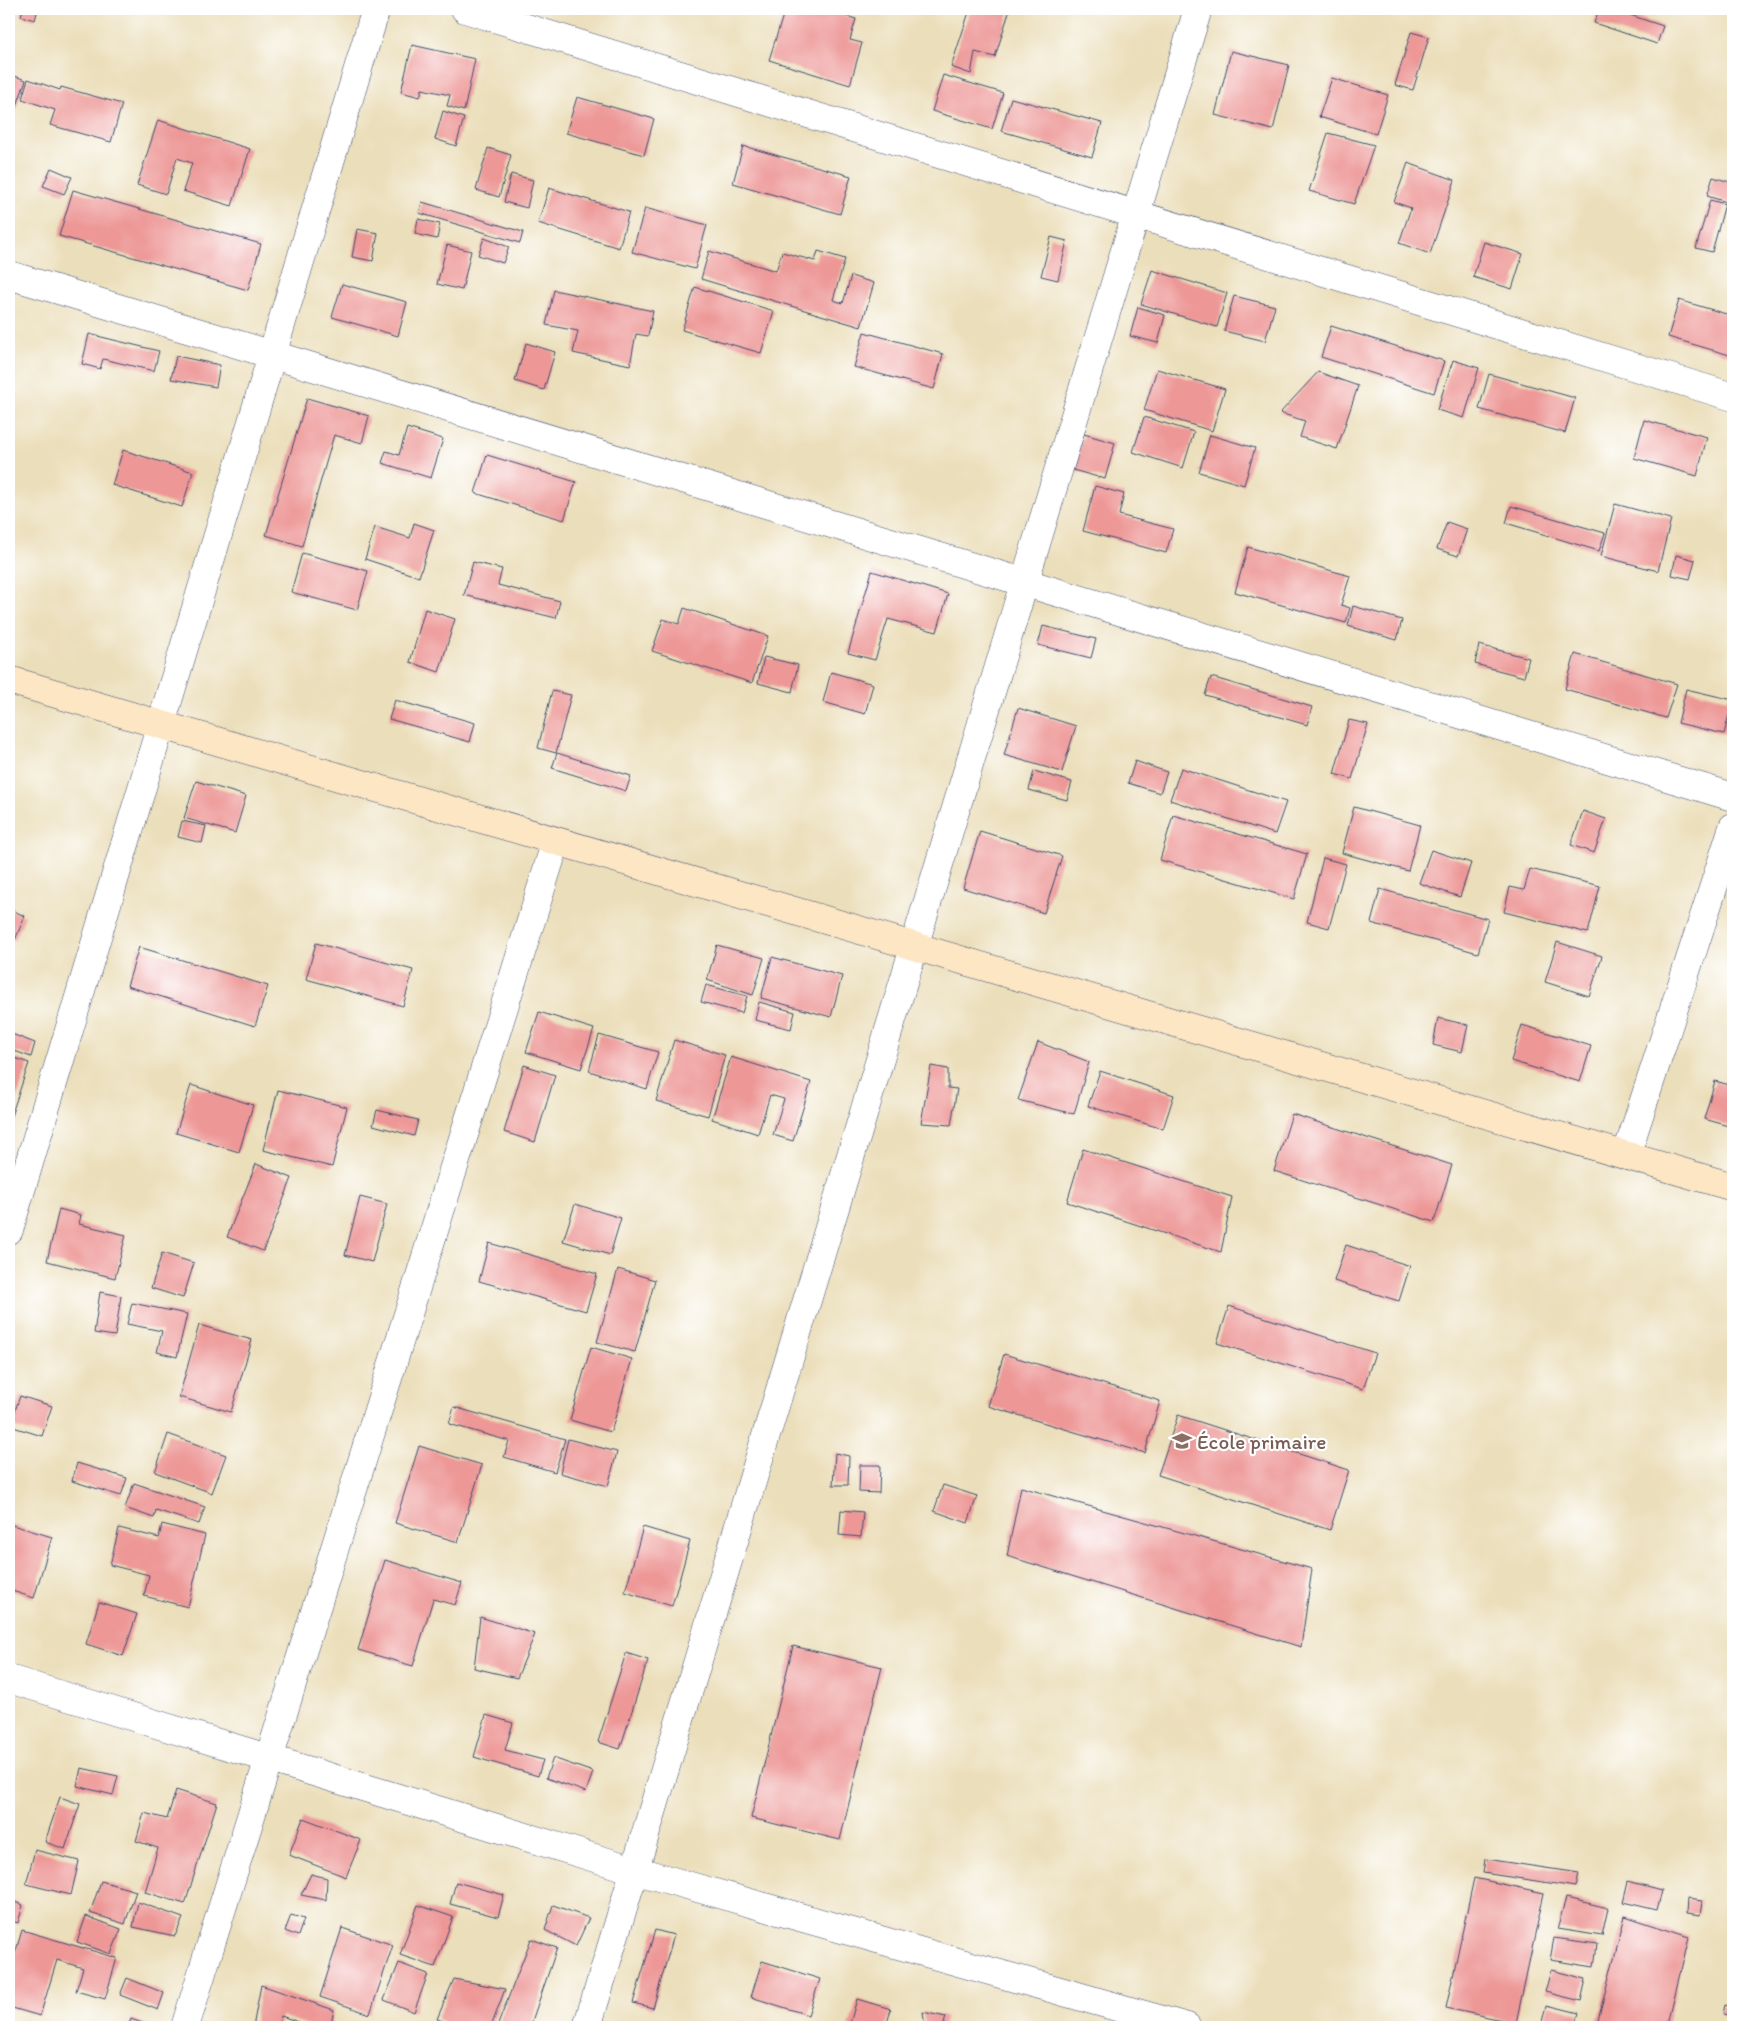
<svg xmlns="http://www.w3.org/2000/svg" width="1742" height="2036" font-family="Itim,sans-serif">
	<rect width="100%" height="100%" fill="#fff"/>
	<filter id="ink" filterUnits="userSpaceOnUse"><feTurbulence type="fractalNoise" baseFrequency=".02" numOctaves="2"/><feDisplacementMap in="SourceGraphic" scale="10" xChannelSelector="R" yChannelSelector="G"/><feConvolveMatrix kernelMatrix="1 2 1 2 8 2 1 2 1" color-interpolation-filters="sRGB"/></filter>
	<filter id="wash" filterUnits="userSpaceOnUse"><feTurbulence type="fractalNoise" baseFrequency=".0096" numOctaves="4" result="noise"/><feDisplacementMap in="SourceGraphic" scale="20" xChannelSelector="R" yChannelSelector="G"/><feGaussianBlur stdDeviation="1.12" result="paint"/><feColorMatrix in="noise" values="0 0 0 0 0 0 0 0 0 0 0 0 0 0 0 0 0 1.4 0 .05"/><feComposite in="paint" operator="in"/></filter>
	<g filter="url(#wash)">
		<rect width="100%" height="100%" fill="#ebdeba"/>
		<g id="blocks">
			<!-- building -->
			<g fill="#ed9897">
				<path d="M23,9H38L35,20L21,16Z"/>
				<path d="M785,9H822L856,19L850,40L862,43L850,85L769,60Z"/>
				<path d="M970,9H1010L995,57L975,52L971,74L951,67Z"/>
				<path d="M1599,9H1612L1663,26L1657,44L1594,23Z"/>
				<path d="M1411,32L1429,37L1413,90L1395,85Z"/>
				<path d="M412,45L475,59L464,111L447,106L450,95L422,89L420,97L401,92Z"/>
				<path d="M1231,51L1289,65L1273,130L1215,115Z"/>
				<path d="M9,74L26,80L13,117L9,116Z"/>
				<path d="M943,75L1003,93L992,129L932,111Z"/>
				<path d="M1332,78L1388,95L1376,134L1319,117Z"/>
				<path d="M28,79L60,90L61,87L122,104L111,142L50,125L55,110L22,99Z"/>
				<path d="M577,97L654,119L644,155L566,133Z"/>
				<path d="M1011,98L1102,123L1092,157L1001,131Z"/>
				<path d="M443,111L464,118L456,146L435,139Z"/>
				<path d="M158,120L250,149L232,206L183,191L192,163L177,158L166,194L137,185Z"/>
				<path d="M1328,133L1374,145L1354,204L1309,191Z"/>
				<path d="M743,146L851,176L840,214L733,183Z"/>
				<path d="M488,148L511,155L499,197L476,190Z"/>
				<path d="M1408,163L1455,180L1430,254L1399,243L1411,208L1394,202Z"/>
				<path d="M51,168L72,177L64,194L43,186Z"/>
				<path d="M511,174L533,180L527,208L504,202Z"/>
				<path d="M1713,177L1733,183V204L1707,196Z"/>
				<path d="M549,188L629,212L619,248L538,223Z"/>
				<path d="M73,190L261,244L248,290L59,236Z"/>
				<path d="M1710,200L1725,204L1712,252L1696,248Z"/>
				<path d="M422,202L523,232L520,243L419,213Z"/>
				<path d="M645,208L707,225L695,269L632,252Z"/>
				<path d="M418,219L440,224L437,239L415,234Z"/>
				<path d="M357,229L378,233L373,261L352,257Z"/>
				<path d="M1051,237L1067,241L1058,280L1041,276Z"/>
				<path d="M484,238L509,247L503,263L478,255Z"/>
				<path d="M1484,242L1523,254L1512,289L1473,277Z"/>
				<path d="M447,245L471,251L462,290L437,284Z"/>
				<path d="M709,251L776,271L782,252L815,261L818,251L845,259L833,300L843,303L851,276L874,283L861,327L701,279Z"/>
				<path d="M1152,270L1227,293L1217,327L1141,304Z"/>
				<path d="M342,284L407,302L398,336L332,317Z"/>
				<path d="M695,287L774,311L761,353L682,330Z"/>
				<path d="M554,290L653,311L648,336L636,334L630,365L573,353L578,331L546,325Z"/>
				<path d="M1234,296L1275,306L1265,341L1224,331Z"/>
				<path d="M1679,300L1733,316V356L1668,337Z"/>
				<path d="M1138,307L1165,315L1158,343L1130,336Z"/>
				<path d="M1331,326L1444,361L1434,393L1321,357Z"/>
				<path d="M864,332L943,354L934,389L854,367Z"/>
				<path d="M89,334L159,351L154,371L103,359L100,369L82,364Z"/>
				<path d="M526,343L555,352L544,390L515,381Z"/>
				<path d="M176,356L220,365L216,387L171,379Z"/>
				<path d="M1453,360L1479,368L1464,418L1437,410Z"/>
				<path d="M1157,369L1225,389L1212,431L1144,410Z"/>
				<path d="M1318,372L1358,386L1337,449L1300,437L1305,421L1280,413Z"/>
				<path d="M1489,374L1575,398L1565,433L1479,409Z"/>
				<path d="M307,398L369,416L362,443L334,435L302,546L266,535Z"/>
				<path d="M1144,417L1194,432L1183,468L1133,452Z"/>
				<path d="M1644,420L1707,437L1697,476L1634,458Z"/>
				<path d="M407,428L443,439L431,478L382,463L386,451L399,455Z"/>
				<path d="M1084,434L1115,443L1105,479L1073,470Z"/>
				<path d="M1210,435L1255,448L1244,485L1199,472Z"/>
				<path d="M123,450L193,472L182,507L112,485Z"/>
				<path d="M487,455L576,482L564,520L475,493Z"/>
				<path d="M1095,486L1124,494L1119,515L1173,529L1166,553L1083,531Z"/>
				<path d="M1615,504L1671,519L1658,571L1601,556Z"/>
				<path d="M1511,506L1605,533L1599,551L1506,523Z"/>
				<path d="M1447,522L1467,529L1458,556L1437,549Z"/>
				<path d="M414,523L434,530L419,577L365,559L375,527L410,538Z"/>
				<path d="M1248,547L1350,576L1341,605L1350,608L1346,623L1235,592Z"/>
				<path d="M302,553L368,571L357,610L291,592Z"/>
				<path d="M1676,555L1695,560L1690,579L1672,575Z"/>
				<path d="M473,562L502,569L498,585L560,601L556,618L464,595Z"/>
				<path d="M872,571L948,594L937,632L888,619L875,660L848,653Z"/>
				<path d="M1353,606L1402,620L1397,640L1348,626Z"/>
				<path d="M684,608L768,636L752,683L652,651L663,619L679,624Z"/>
				<path d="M425,609L455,619L439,672L410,662Z"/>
				<path d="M1043,626L1096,639L1091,658L1038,645Z"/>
				<path d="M1479,645L1529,658L1524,677L1475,664Z"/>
				<path d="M1575,654L1677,684L1666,718L1565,689Z"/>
				<path d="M764,657L798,665L792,692L758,683Z"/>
				<path d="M831,672L873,684L865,714L823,702Z"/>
				<path d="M1211,677L1312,707L1307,725L1205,695Z"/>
				<path d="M1686,689L1733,700L1724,734L1678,723Z"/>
				<path d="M552,691L571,695L556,753L538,748Z"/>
				<path d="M395,700L475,723L470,742L389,719Z"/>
				<path d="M1018,708L1076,726L1062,772L1004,755Z"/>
				<path d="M1349,720L1368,724L1352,779L1334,774Z"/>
				<path d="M557,753L631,776L626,791L552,768Z"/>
				<path d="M1135,761L1167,772L1160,793L1128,783Z"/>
				<path d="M1181,768L1286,802L1275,834L1170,800Z"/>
				<path d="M1034,771L1072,782L1067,800L1029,790Z"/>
				<path d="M196,781L246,796L235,833L184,818Z"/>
				<path d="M1354,807L1420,825L1408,871L1342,853Z"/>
				<path d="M1583,811L1606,819L1594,853L1571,845Z"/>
				<path d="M1173,815L1307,854L1294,899L1160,860Z"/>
				<path d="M182,821L206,826L202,843L178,837Z"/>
				<path d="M980,831L1062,856L1044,913L963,888Z"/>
				<path d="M1431,850L1471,863L1460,897L1419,883Z"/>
				<path d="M1323,858L1346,864L1329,928L1307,922Z"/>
				<path d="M1530,869L1600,886L1588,933L1504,912L1510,887L1524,890Z"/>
				<path d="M1380,889L1488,919L1478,953L1371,923Z"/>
				<path d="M9,909L25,916L15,940L9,937Z"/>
				<path d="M1557,942L1602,956L1589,996L1545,982Z"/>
				<path d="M316,943L413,970L403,1006L306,979Z"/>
				<path d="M717,945L764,958L753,995L707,980Z"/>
				<path d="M139,947L268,986L255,1026L127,986Z"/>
				<path d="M772,957L842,976L831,1017L761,998Z"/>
				<path d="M706,985L747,996L742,1013L701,1002Z"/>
				<path d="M759,1002L795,1012L791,1029L755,1020Z"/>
				<path d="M539,1012L594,1029L581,1069L526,1052Z"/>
				<path d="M1438,1018L1468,1025L1462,1052L1433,1045Z"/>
				<path d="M1522,1025L1591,1046L1580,1082L1511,1061Z"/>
				<path d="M9,1033L35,1043L31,1057L9,1049Z"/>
				<path d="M599,1035L658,1052L647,1089L589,1071Z"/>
				<path d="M674,1040L725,1055L708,1116L656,1101Z"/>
				<path d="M1038,1042L1089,1062L1074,1114L1018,1100Z"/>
				<path d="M9,1056L29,1063L9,1122Z"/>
				<path d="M731,1057L811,1082L793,1141L773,1135L784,1099L770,1095L758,1134L712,1119Z"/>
				<path d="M524,1065L555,1075L535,1142L504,1132Z"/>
				<path d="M931,1066L948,1069V1088L957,1089L951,1125L921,1123Z"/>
				<path d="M1100,1071L1174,1095L1163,1129L1088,1106Z"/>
				<path d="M1715,1081L1733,1086V1127L1704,1119Z"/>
				<path d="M191,1085L253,1105L239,1152L176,1133Z"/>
				<path d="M278,1090L347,1107L332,1167L263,1150Z"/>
				<path d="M377,1110L418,1120L414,1136L373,1125Z"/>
				<path d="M1292,1114L1452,1165L1434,1222L1274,1171Z"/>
				<path d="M1083,1149L1232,1197L1221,1252L1067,1202Z"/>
				<path d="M256,1164L292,1178L263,1251L227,1237Z"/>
				<path d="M360,1197L387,1204L372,1262L345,1255Z"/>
				<path d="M575,1204L621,1218L610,1255L563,1241Z"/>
				<path d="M59,1209L81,1215L79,1224L126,1235L115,1278L47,1261Z"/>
				<path d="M489,1243L597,1274L586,1311L479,1281Z"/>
				<path d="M1346,1245L1410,1266L1399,1301L1334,1281Z"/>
				<path d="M162,1253L194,1263L183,1298L151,1288Z"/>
				<path d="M618,1269L655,1280L635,1352L597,1342Z"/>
				<path d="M100,1292L121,1296L115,1336L94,1333Z"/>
				<path d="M132,1303L187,1314L177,1357L157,1352L162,1331L127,1324Z"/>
				<path d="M1229,1306L1375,1353L1363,1389L1217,1343Z"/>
				<path d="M199,1325L252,1340L231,1412L179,1397Z"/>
				<path d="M591,1347L632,1359L611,1432L570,1420Z"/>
				<path d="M1004,1354L1160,1401L1145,1453L988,1406Z"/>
				<path d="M20,1396L52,1406L42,1436L10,1426Z"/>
				<path d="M454,1407L565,1439L555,1472L504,1457L509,1441L449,1424Z"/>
				<path d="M1178,1415L1349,1470L1330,1530L1158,1475Z"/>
				<path d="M168,1434L226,1455L212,1493L155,1472Z"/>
				<path d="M568,1439L617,1452L608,1486L560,1473Z"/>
				<path d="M419,1446L482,1465L458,1542L395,1523Z"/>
				<path d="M835,1453L849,1456L848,1485H833Z"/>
				<path d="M77,1463L127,1478L121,1496L72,1481Z"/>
				<path d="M860,1465H880L879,1493L859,1492Z"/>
				<path d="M134,1483L205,1507L199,1524L156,1510L154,1518L125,1508Z"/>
				<path d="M943,1485L977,1496L968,1523L934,1511Z"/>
				<path d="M1021,1487L1312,1569L1301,1647L1007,1556Z"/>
				<path d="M841,1510L863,1512L861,1537L839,1535Z"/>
				<path d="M9,1524L52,1537L34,1598L9,1590Z"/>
				<path d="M162,1524L205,1535L188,1607L144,1596L149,1575L110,1565L119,1528L159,1538Z"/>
				<path d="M643,1527L690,1541L672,1606L625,1592Z"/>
				<path d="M385,1560L462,1583L455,1605L433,1599L413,1666L358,1650Z"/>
				<path d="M99,1602L137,1614L123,1656L86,1644Z"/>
				<path d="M480,1617L535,1634L517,1678L474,1668Z"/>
				<path d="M793,1646L882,1667L840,1840L751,1818Z"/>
				<path d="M626,1653L648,1660L620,1749L598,1742Z"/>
				<path d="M486,1715L513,1723L505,1750L543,1760L538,1776L474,1757Z"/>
				<path d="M553,1758L593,1772L586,1792L546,1778Z"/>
				<path d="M81,1768L118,1776L113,1795L77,1786Z"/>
				<path d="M176,1790L217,1803L185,1904L145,1892L158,1848L136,1841L144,1813L167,1819Z"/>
				<path d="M60,1797L80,1804L65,1849L45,1842Z"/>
				<path d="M303,1818L361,1840L346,1877L289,1855Z"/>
				<path d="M35,1850L79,1861L71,1895L26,1884Z"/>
				<path d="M1485,1859L1579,1873L1576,1887L1483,1873Z"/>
				<path d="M311,1874L327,1878L326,1900L301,1895Z"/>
				<path d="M1474,1878L1544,1893L1516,2023L1446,2008Z"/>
				<path d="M101,1881L136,1891L125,1924L90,1913Z"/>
				<path d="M1628,1881L1662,1890L1657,1910L1623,1902Z"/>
				<path d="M456,1882L504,1895L498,1917L450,1904Z"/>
				<path d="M1566,1898L1608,1908L1602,1936L1557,1929Z"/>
				<path d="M1687,1899L1702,1901L1700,1915L1686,1913Z"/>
				<path d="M9,1900L23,1905L18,1923L9,1920Z"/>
				<path d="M138,1902L183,1918L175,1936L133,1927Z"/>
				<path d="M418,1905L453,1917L435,1967L400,1955Z"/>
				<path d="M553,1905L589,1918L576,1946L545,1930Z"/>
				<path d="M291,1915L304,1919L298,1936L285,1931Z"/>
				<path d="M86,1916L121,1929L111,1954L77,1942Z"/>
				<path d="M1625,1916L1689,1937L1667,2027H1596Z"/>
				<path d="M342,1928L393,1945L370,2014L320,1997Z"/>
				<path d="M22,1930L117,1958L105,1999L76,1991L83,1968L57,1960L40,2016L9,2007V1975Z"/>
				<path d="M655,1930L674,1935L653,2008L633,2003Z"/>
				<path d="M1554,1938L1597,1944L1594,1967L1550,1960Z"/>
				<path d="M531,1939L557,1948L530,2027H497Z"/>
				<path d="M762,1961L820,1979L808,2015L751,1997Z"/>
				<path d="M399,1963L428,1974L414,2012L384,2000Z"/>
				<path d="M1551,1970L1586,1979L1581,2001L1545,1992Z"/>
				<path d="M127,1978L164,1993L158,2010L120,1995Z"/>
				<path d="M454,1979L505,1989L491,2027H459L437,2019Z"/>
				<path d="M1733,1984V1997L1729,1995Z"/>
				<path d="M261,1985L334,2010L330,2027H314L281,2016L279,2027H253Z"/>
				<path d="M857,1999L891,2009L886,2027H849Z"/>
				<path d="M1547,2005L1579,2013L1575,2027L1542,2026Z"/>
				<path d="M1723,2005L1733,2008V2016L1721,2014Z"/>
				<path d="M923,2012L946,2017L943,2027H925Z"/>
				<path d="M131,2019L148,2025L147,2027H128Z"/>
			</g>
		</g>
	</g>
	<g filter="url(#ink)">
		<use href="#blocks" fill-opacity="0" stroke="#3a496c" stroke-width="1"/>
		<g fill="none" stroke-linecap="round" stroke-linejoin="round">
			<defs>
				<g id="street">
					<path d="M465,9L1733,397"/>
					<path d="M9,275L1733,797"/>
					<path d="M1626,1156L1733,827"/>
					<path d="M9,1230L376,9"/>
					<path d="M9,1679L634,1870L1187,2027"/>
					<path d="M185,2027L556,841"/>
					<path d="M587,2027L1198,9"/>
				</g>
				<path id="secondary" d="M9,680L1733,1187"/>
			</defs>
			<!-- street casing -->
			<use href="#street" stroke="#3a496c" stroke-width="29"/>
			<!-- secondary casing -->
			<use href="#secondary" stroke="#3a496c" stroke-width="29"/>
			<!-- street -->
			<use href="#street" stroke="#fff" stroke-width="28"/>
			<!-- secondary -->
			<use href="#secondary" stroke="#fce6c4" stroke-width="28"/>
		</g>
	</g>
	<!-- icons -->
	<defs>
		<symbol id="school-bare" viewBox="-9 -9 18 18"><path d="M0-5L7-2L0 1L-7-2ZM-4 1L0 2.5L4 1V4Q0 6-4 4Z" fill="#8d6e63" stroke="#fff" stroke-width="2.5" paint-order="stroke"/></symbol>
	</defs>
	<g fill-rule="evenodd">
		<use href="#school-bare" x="1168" y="1427" width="28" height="28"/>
	</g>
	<g text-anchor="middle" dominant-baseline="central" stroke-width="4.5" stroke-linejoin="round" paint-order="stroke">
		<!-- education labels -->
		<g font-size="21" fill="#785e54" stroke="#fff" text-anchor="start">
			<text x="1197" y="1441">École primaire</text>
		</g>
	</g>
	<!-- margin -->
	<rect width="1742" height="2036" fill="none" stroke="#fff" stroke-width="30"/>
</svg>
